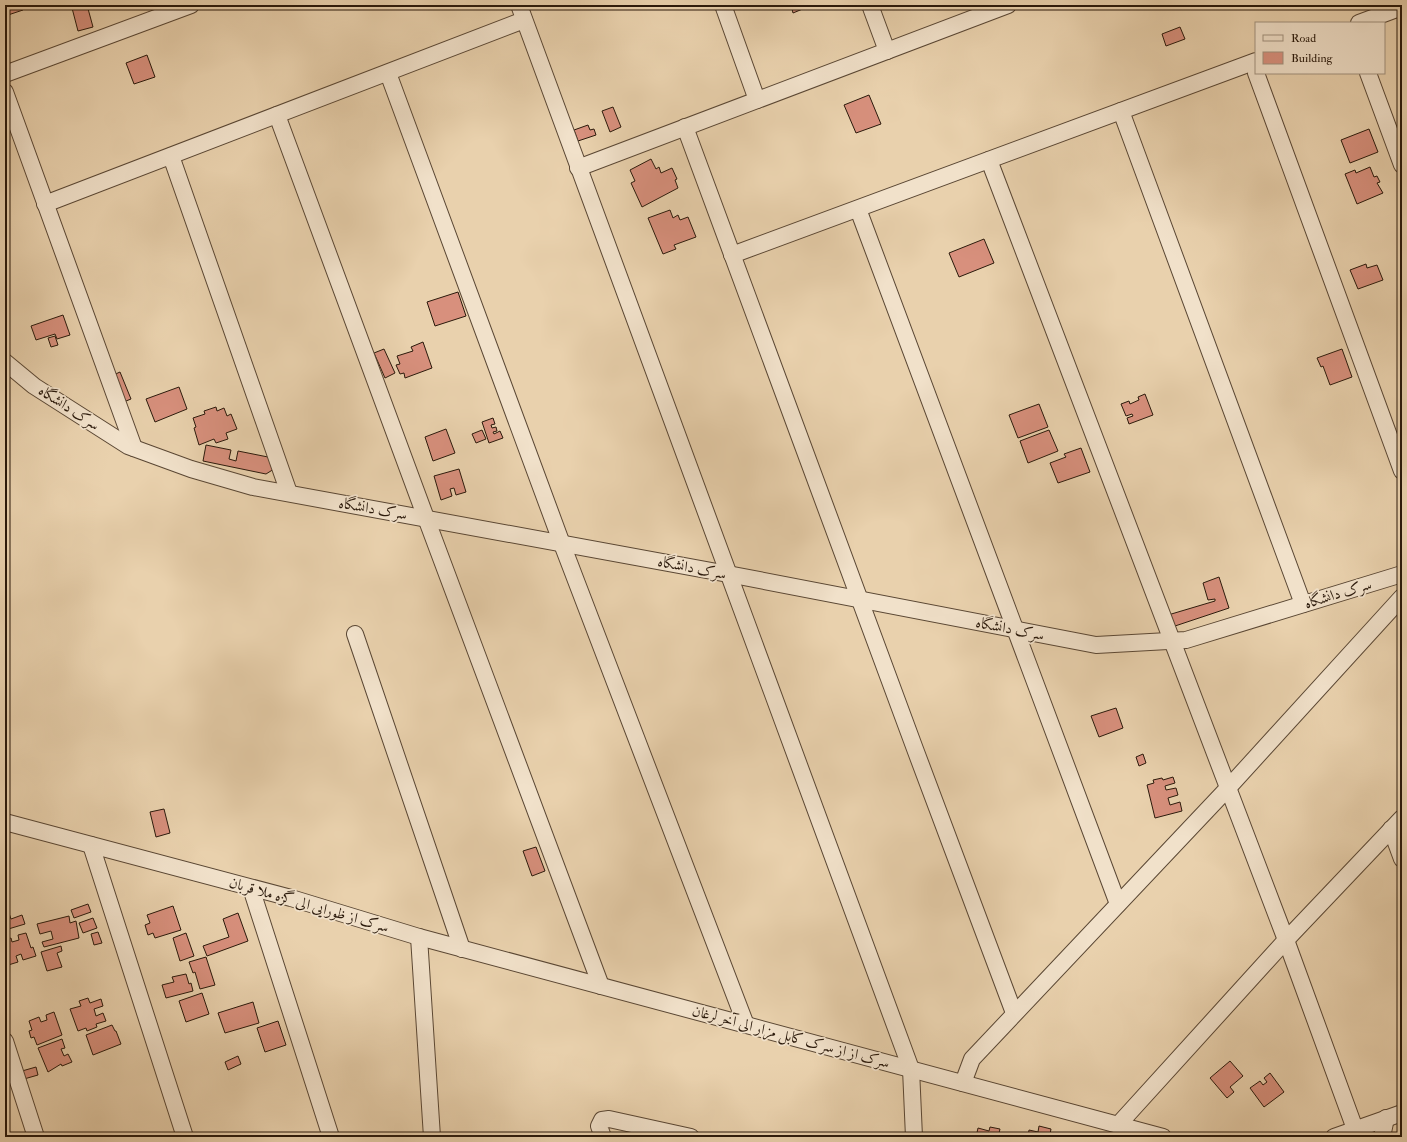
<svg xmlns="http://www.w3.org/2000/svg" width="1407" height="1142" font-family="'IM FELL Double Pica',Amiri,serif">
	<rect width="100%" height="100%" fill="#e9d1ad"/>
	<filter id="stains"><feTurbulence type="fractalNoise" baseFrequency=".005" numOctaves="4"/><feColorMatrix values="0 0 0 0 .2 0 0 0 0 .09 0 0 0 0 .02 0 0 0 .5 -.17"/></filter>
	<radialGradient id="worn" r=".72"><stop offset=".6" stop-color="#630" stop-opacity="0"/><stop offset="1" stop-color="#630" stop-opacity=".3"/></radialGradient>
	<!-- building -->
	<g fill="#d8907d" stroke="#2a190b">
		<path d="M5,5H21L23,10L5,16Z"/>
		<path d="M81,5H87L93,27L78,31L72,8Z"/>
		<path d="M791,5H804L805,8L793,13Z"/>
		<path d="M1180,27L1185,39L1166,46L1162,34Z"/>
		<path d="M147,55L155,77L134,84L126,63Z"/>
		<path d="M869,95L881,124L856,133L844,105Z"/>
		<path d="M613,107L621,127L610,132L602,111Z"/>
		<path d="M588,125L590,130L594,129L596,135L578,141L574,130Z"/>
		<path d="M1369,129L1378,152L1350,163L1341,140Z"/>
		<path d="M651,159L656,169L659,167L661,173L672,168L677,179L675,180L678,188L642,207L631,183L635,181L630,170Z"/>
		<path d="M1370,167L1374,177L1377,176L1380,182L1377,183L1383,193L1357,204L1345,174L1355,170L1356,173Z"/>
		<path d="M670,210L673,218L678,215L680,220L688,217L696,237L674,245L676,249L663,254L648,218Z"/>
		<path d="M984,239L994,263L959,277L949,253Z"/>
		<path d="M1366,264L1367,268L1377,265L1383,280L1358,289L1350,270Z"/>
		<path d="M458,292L466,316L435,326L427,302Z"/>
		<path d="M63,315L70,335L57,339L55,334L36,340L31,326Z"/>
		<path d="M55,336L58,345L51,347L48,338Z"/>
		<path d="M423,342L432,368L405,378L404,373L400,374L396,365L400,364L397,356L413,351L411,347Z"/>
		<path d="M384,349L395,373L385,378L374,353Z"/>
		<path d="M1342,349L1352,377L1330,385L1323,366L1321,367L1317,358Z"/>
		<path d="M120,372L131,399L121,403L109,377Z"/>
		<path d="M179,387L187,409L155,422L146,399Z"/>
		<path d="M1145,394L1153,415L1129,424L1127,418L1133,416L1132,414L1126,416L1121,404L1129,401L1130,404L1139,400L1138,397Z"/>
		<path d="M1039,404L1048,427L1018,438L1009,415Z"/>
		<path d="M216,407L217,411L224,408L227,416L231,414L237,429L226,433L228,439L216,443L214,439L199,445L194,428L196,427L193,418L205,414L204,411Z"/>
		<path d="M493,418L495,424L491,425L492,428L496,427L497,431L493,432L494,434L500,431L503,438L489,443L482,422Z"/>
		<path d="M446,429L455,453L433,461L425,437Z"/>
		<path d="M482,430L486,439L476,443L472,434Z"/>
		<path d="M1049,430L1058,451L1028,463L1020,441Z"/>
		<path d="M206,445L231,450L229,459L236,461L238,451L268,457L274,469L266,474L203,461Z"/>
		<path d="M1081,448L1090,472L1058,483L1050,463L1066,457L1064,454Z"/>
		<path d="M459,469L466,492L456,495L454,488L450,489L452,496L441,500L434,476Z"/>
		<path d="M1219,577L1229,608L1172,627L1168,615L1215,601V599L1208,600L1203,583Z"/>
		<path d="M1116,708L1123,728L1099,737L1091,716Z"/>
		<path d="M1143,754L1146,763L1139,766L1136,757Z"/>
		<path d="M1173,777L1175,783L1165,786L1166,790L1176,788L1178,795L1168,798L1170,805L1180,802L1182,811L1155,818L1147,785L1154,783L1153,780L1162,778L1163,780Z"/>
		<path d="M164,809L170,833L156,837L150,812Z"/>
		<path d="M536,847L545,871L532,876L523,851Z"/>
		<path d="M88,904L91,912L74,918L71,910Z"/>
		<path d="M173,906L181,930L155,938L153,933L148,935L145,925L150,923L147,915Z"/>
		<path d="M7,907L11,919L22,915L25,924L5,930V908Z"/>
		<path d="M238,913L248,941L207,956L203,946L229,937L223,919Z"/>
		<path d="M69,916L70,923L76,921L79,938L44,947L42,942L53,939L51,931L40,934L37,924Z"/>
		<path d="M93,918L97,928L83,933L79,923Z"/>
		<path d="M98,932L102,943L94,945L91,934Z"/>
		<path d="M26,933L31,948L33,947L36,956L23,960L21,954L16,956L18,962L5,966V940L11,938L12,942L19,940L18,935Z"/>
		<path d="M186,933L194,956L180,961L173,938Z"/>
		<path d="M61,946L62,951L57,953L62,967L47,971L41,952Z"/>
		<path d="M206,957L215,985L200,989L195,972L193,973L189,962Z"/>
		<path d="M186,974L189,984L191,983L193,991L166,998L162,985L174,982L172,977Z"/>
		<path d="M202,993L209,1014L186,1022L179,1001Z"/>
		<path d="M88,998L90,1003L101,999L103,1006L94,1009L96,1016L103,1013L106,1021L96,1024L97,1027L87,1031L86,1028L78,1031L70,1009L81,1006L79,1001Z"/>
		<path d="M253,1002L259,1023L225,1033L218,1013Z"/>
		<path d="M54,1012L62,1035L37,1045L34,1037L31,1038L29,1031L32,1030L29,1021L39,1017L41,1022L47,1020L46,1015Z"/>
		<path d="M278,1021L286,1045L265,1052L257,1028Z"/>
		<path d="M112,1025L115,1031H116L121,1044L93,1055L86,1035Z"/>
		<path d="M62,1039L65,1048L61,1049L64,1056L68,1054L72,1062L62,1066L61,1064L48,1072L38,1048Z"/>
		<path d="M238,1056L241,1064L228,1070L225,1062Z"/>
		<path d="M1230,1061L1243,1076L1230,1087L1234,1092L1227,1098L1210,1078Z"/>
		<path d="M36,1067L38,1075L24,1079L22,1071Z"/>
		<path d="M1270,1073L1284,1092L1264,1107L1250,1088L1260,1081L1263,1085L1267,1082L1264,1078Z"/>
		<path d="M1039,1126L1051,1129L1050,1134L1057,1135L1056,1137H1028L1029,1130L1038,1132Z"/>
		<path d="M990,1127L1000,1129L999,1133L1009,1136V1137H976L978,1128L989,1131Z"/>
	</g>
	<g fill="none" stroke-linecap="round" stroke-linejoin="round">
		<defs>
			<g id="minor">
				<path d="M519,5L911,1069L914,1137"/>
				<path d="M723,5L757,100"/>
				<path d="M870,5L887,51"/>
				<path d="M1359,23L1402,7"/>
				<path d="M388,73L562,544L746,1025"/>
				<path d="M1256,73L1402,471"/>
				<path d="M1368,73L1402,165"/>
				<path d="M5,74L191,5"/>
				<path d="M5,92L134,448"/>
				<path d="M1121,111L1303,604"/>
				<path d="M277,115L426,518L601,986"/>
				<path d="M685,127L915,749L1014,1013"/>
				<path d="M171,156L289,493"/>
				<path d="M989,160L1286,940L1355,1129"/>
				<path d="M578,168L1008,5"/>
				<path d="M45,204L524,20"/>
				<path d="M858,209L1118,904"/>
				<path d="M732,255L1256,61"/>
				<path d="M5,362L34,386L128,446L191,469L253,487L728,574L1096,645L1186,640L1402,574"/>
				<path d="M355,634L462,949"/>
				<path d="M5,822L291,898L419,937L1163,1137"/>
				<path d="M1391,829L1402,859"/>
				<path d="M91,845L185,1137"/>
				<path d="M251,888L331,1137"/>
				<path d="M419,937L432,1137"/>
				<path d="M5,1041L36,1137"/>
				<path d="M963,1083L972,1059L1228,788L1402,597"/>
				<path d="M1118,1125L1286,940L1402,818"/>
				<path d="M603,1137L599,1126L602,1120L609,1119L691,1137"/>
				<path d="M1334,1137L1402,1113"/>
				<path d="M1382,1137L1386,1118"/>
			</g>
		</defs>
		<!-- minor casing -->
		<use href="#minor" stroke="#5a4734" stroke-width="18"/>
		<!-- minor -->
		<use href="#minor" stroke="#f1e1ca" stroke-width="16"/>
	</g>
	<g text-anchor="middle" dominant-baseline="central" stroke-width="3.5" stroke-linejoin="round" paint-order="stroke">
		<!-- street labels -->
		<g font-size="15" fill="#2a190b" stroke="#f1e1ca">
			<text transform="translate(69 408) rotate(33)">سرک دانشگاه</text>
			<text transform="translate(373 509) rotate(10)">سرک دانشگاه</text>
			<text transform="translate(692 568) rotate(11)">سرک دانشگاه</text>
			<text transform="translate(1338 594) rotate(-17)">سرک دانشگاه</text>
			<text transform="translate(1010 629) rotate(11)">سرک دانشگاه</text>
			<text transform="translate(309 905) rotate(16)">سرک از ظورایی الی گزه ملا قربان</text>
			<text transform="translate(791 1037) rotate(15)">سرک از از سرک کابل مزار الی آخر لرغان</text>
		</g>
	</g>
	<!-- margin -->
	<rect width="1407" height="1142" fill="none" stroke="#e9d1ad" stroke-width="20"/>
	<rect x="6" y="6" width="1395" height="1130" fill="none" stroke="#2a190b" stroke-width="2"/>
	<rect x="10" y="10" width="1387" height="1122" fill="none" stroke="#2a190b"/>
	<!-- legend -->
	<rect x="1255" y="22" width="130" height="52" fill="#f1e1ca" stroke="#a1917e"/>
	<rect x="1263" y="35" width="20" height="6" fill="#f1e1ca" stroke="#a1917e"/>
	<text x="1291" y="42" font-size="12" fill="#2a190b">Road</text>
	<rect x="1263" y="52" width="20" height="12" fill="#d8907d" stroke="#a1917e"/>
	<text x="1291" y="62" font-size="12" fill="#2a190b">Building</text>
	<rect width="100%" height="100%" filter="url(#stains)"/>
	<rect width="100%" height="100%" fill="url(#worn)"/>
</svg>
